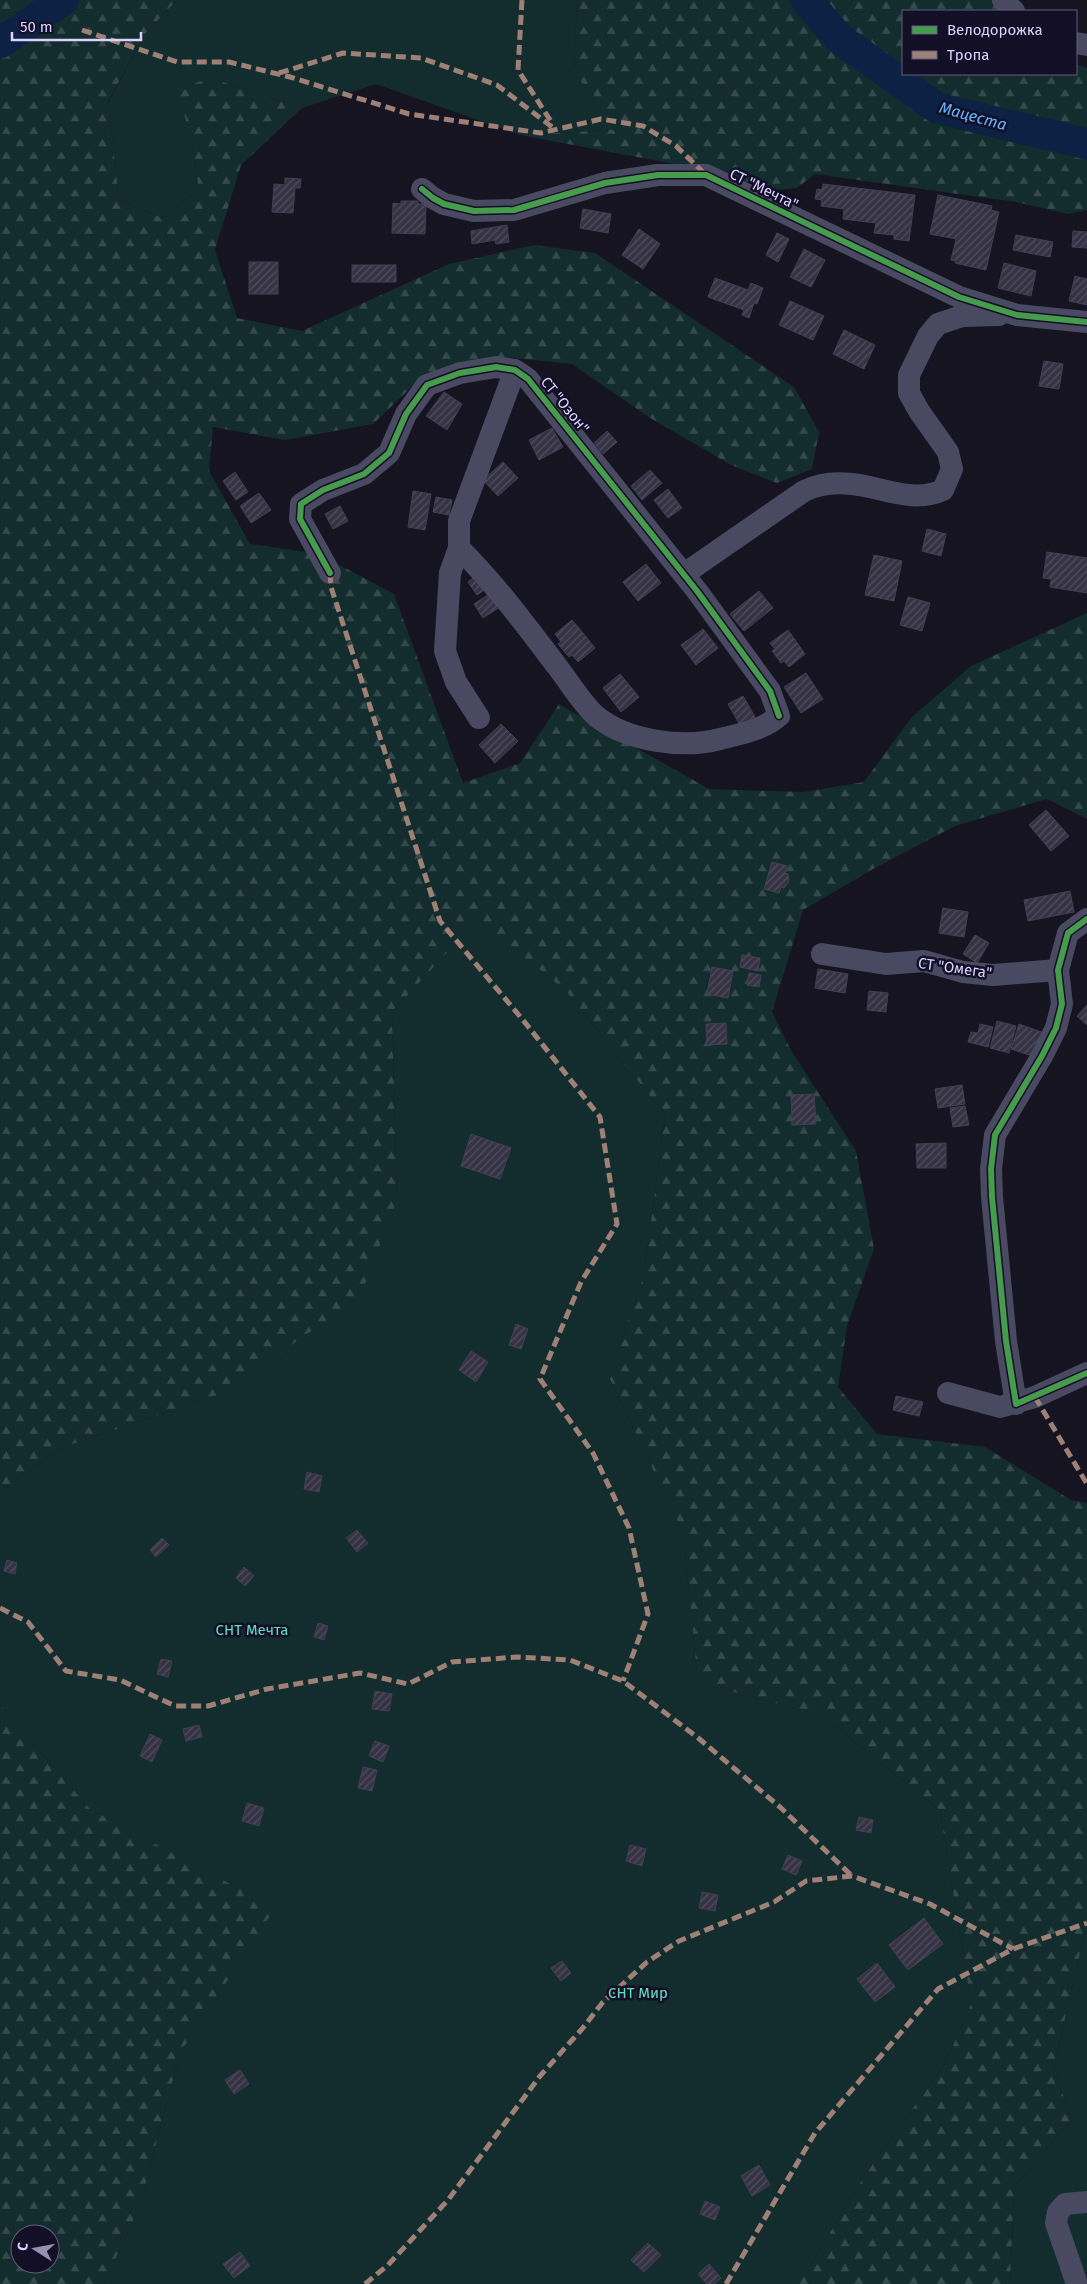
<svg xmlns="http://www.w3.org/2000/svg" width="1087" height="2284" font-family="'Fira Sans',sans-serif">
	<defs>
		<pattern id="forest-firs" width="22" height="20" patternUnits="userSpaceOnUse" patternTransform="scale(1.25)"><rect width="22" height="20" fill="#132c2d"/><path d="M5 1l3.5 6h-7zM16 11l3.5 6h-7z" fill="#354a4c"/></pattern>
		<pattern id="building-hatch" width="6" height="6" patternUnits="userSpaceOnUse" patternTransform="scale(1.25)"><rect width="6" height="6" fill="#343243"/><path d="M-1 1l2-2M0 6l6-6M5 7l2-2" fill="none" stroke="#514f5f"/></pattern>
	</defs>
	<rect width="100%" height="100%" fill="#161421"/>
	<!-- green -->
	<g fill="#132c2d">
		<path d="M177,0H577L574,74L624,129L520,135L376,84L302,108L211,78L192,143L199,190L163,218L119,200L108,103L145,34Z"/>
		<path d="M478,918L566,991L665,1115L644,1274L609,1377L683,1533L698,1683L822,1715L940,1811L971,2004L945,2064L864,2176L799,2284H104L140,2205L180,2053L274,1908L90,1809L0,1705V1491L64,1447L223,1393L397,1200L392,1012Z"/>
		<path d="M1087,1922V2284H1010L1014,2187L1071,2120L1054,2066Z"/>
	</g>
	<!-- forest -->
	<g fill="url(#forest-firs)" fill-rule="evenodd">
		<path d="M0,0H177L145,34L108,102L119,200L163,218L199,190L192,143L177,89L211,78L302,108L241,165L215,250L237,318L302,331L449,264L534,245L595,253L794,387L819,432L812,469L777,483L731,465L647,416L572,364L502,357L421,378L373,424L285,440L213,427L209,471L250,544L319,554L394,594L463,783L520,763L559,704L709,789L803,792L864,782L911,718L971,666L1087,613V819L1047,799L955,826L873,869L803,910L772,1012L792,1052L856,1151L874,1249L847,1326L838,1387L877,1434L985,1447L1071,1500L1087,1503V1922L1054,2066L1071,2120L1014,2187L1010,2284H799L864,2176L945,2064L971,2004L940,1811L822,1715L698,1683L683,1533L609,1377L644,1274L665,1115L566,991L478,919L392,1012L397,1200L360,1297L223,1393L64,1447L0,1491Z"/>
		<path d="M577,0H1018L1023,11H903V74H1076V64L1087,68V210L1068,214L1016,202L815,174L797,188L776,190L706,170L520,135L623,129L574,74Z"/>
		<path d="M0,1705L90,1809L275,1908L180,2053L140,2205L104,2284H0ZM20,2234H50V2264H20Z"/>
	</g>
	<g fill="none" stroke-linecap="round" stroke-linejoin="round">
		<!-- river -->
		<g stroke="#0d2144" stroke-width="31">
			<path d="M806,0L840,39L937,108L1087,144"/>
			<path d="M0,43L63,0"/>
		</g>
	</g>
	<!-- building -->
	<g fill="url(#building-hatch)" stroke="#433f54">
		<path d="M285,178L301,179L300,188H295L293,213L272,212L274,184L285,185Z"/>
		<path d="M823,184L915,195L909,241L894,239V235L874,233L876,223L843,219L844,209L821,206L822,200L815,199L817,189L822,190Z"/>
		<path d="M938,195L992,206L991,210L999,212L986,270L955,263L956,261L951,260L956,239L930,234Z"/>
		<path d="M401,201H418V204H426L425,234L392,233L393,203L401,204Z"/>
		<path d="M583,209L611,214L608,233L580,228Z"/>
		<path d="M507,225L509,242L496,244L495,240L472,244L471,231Z"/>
		<path d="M639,229L660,244L643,269L622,255Z"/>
		<path d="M1073,231L1087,232V248L1072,247Z"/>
		<path d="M777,233L789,239L778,262L766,255Z"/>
		<path d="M1016,235L1053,242L1050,257L1013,250Z"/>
		<path d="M804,249L825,260L811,287L790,277Z"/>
		<rect x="249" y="262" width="29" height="32"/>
		<path d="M1004,263L1036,271L1031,296L998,288Z"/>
		<rect x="352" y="265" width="44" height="17"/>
		<path d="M1075,276L1087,279V305L1069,301Z"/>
		<path d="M715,278L748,290L751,283L763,288L757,304L754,303L749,318L742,315L744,310L708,297Z"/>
		<path d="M790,301L824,316L813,340L779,325Z"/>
		<path d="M844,330L875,345L864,369L833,354Z"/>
		<path d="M1044,361L1063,364L1059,389L1039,386Z"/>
		<path d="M444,392L462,404L447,430L426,416Z"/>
		<path d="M552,428L563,447L539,460L529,440Z"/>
		<path d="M607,431L617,442L603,454L594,443Z"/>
		<path d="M503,462L518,478L498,496L483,480Z"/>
		<path d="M650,470L662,483L642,500L631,486Z"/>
		<path d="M235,472L248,492L236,500L223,481Z"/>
		<path d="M668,489L682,508L668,518L654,500Z"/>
		<path d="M413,491L431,494L425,530L408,527Z"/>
		<path d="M259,493L271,510L251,523L240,506Z"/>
		<path d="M436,497L452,500L449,515L433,512Z"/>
		<path d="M340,506L348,521L333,529L325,514Z"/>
		<path d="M927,529L946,534L941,556L922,551Z"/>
		<path d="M1047,552L1087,558V593L1050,587L1051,579L1043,578Z"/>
		<path d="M874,555L902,561L894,601L865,595Z"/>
		<path d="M646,564L661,583L638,601L623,582Z"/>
		<path d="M478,574L487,588L477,595L468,582Z"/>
		<path d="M759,591L773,608L744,631L730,614Z"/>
		<path d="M491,593L500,607L483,618L474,604Z"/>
		<path d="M908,597L930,603L922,631L900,625Z"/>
		<path d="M572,620L578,627L561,642L555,634Z"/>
		<path d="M578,627L595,648L578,662L572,655L569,657L558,644Z"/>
		<path d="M703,629L718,648L696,665L681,645Z"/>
		<path d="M788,630L805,654L789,667L784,661L781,663L772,651L775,649L770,643Z"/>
		<path d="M806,673L823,699L801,713L784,687Z"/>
		<path d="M620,674L639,697L621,712L603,688Z"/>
		<path d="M743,696L755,717L740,725L728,704Z"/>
		<path d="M501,724L518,741L495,763L479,745Z"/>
		<path d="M1046,810L1069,836L1051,851L1029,825Z"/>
		<path d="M772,862L787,866L785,873L788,874L789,882L784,888L781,887L779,893L764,889Z"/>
		<path d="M1070,891L1074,912L1028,921L1024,900Z"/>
		<path d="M943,908L968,912L964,937L939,933Z"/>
		<path d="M975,935L989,943L977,963L963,954Z"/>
		<path d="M742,955L760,958L758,971L740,967Z"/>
		<path d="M712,967L733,971L728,998L707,994Z"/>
		<path d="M818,969L848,974L845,993L815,988Z"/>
		<path d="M749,973L761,975L759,987L747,985Z"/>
		<path d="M869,991L888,993L886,1012L867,1010Z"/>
		<path d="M1087,1005V1025L1077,1016Z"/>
		<path d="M997,1021L1016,1026L1009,1053L990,1048Z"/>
		<path d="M726,1023L727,1044L707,1045L706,1024Z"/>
		<path d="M980,1024L993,1027L988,1047L968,1042L971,1032L978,1033Z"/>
		<path d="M1019,1024L1044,1033L1035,1057L1011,1049Z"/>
		<path d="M962,1085L965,1104L938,1108L935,1089Z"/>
		<path d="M814,1094L816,1124L792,1125L791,1095Z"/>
		<path d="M965,1106L969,1125L953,1127L950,1108Z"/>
		<path d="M471,1134L511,1148L500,1179L461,1166Z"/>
		<path d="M946,1143V1168H917L916,1144Z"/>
		<path d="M516,1324L528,1329L521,1349L509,1345Z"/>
		<path d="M471,1351L488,1362L476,1382L459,1370Z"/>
		<path d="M896,1396L923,1402L919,1416L893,1410Z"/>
		<path d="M307,1472L322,1476L319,1492L304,1489Z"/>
		<path d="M357,1530L368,1543L357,1552L346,1538Z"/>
		<path d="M162,1538L169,1545L156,1557L150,1550Z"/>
		<path d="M7,1560L17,1563L15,1574L4,1571Z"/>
		<path d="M244,1567L254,1576L245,1586L236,1578Z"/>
		<path d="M318,1623L328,1626L324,1640L314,1637Z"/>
		<path d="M161,1659L172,1661L168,1677L157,1674Z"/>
		<path d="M375,1691L392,1694L389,1711L372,1709Z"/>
		<path d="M199,1725L202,1737L186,1741L183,1729Z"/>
		<path d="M150,1734L162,1740L152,1762L140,1756Z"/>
		<path d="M375,1741L389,1746L383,1762L369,1756Z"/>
		<path d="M363,1767L377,1770L372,1791L358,1788Z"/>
		<path d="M247,1803L264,1808L259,1826L242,1821Z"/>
		<path d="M859,1817L873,1820L871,1833L856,1830Z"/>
		<path d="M630,1845L646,1849L642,1866L626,1861Z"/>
		<path d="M788,1855L802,1861L796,1875L782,1869Z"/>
		<path d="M702,1892L718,1895L715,1911L699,1908Z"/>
		<path d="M924,1918L943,1944L908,1970L889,1945Z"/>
		<path d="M562,1961L571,1973L561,1981L551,1968Z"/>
		<path d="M877,1963L895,1987L875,2002L857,1979Z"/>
		<path d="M240,2070L249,2084L234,2094L225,2080Z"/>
		<path d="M759,2165L770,2185L752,2196L741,2176Z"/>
		<path d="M705,2201L720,2207L715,2220L700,2214Z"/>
		<path d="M648,2243L661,2255L644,2272L631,2260Z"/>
		<path d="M240,2252L250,2266L234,2278L223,2264Z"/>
		<path d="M709,2264L721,2278L714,2284H707L698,2274Z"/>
	</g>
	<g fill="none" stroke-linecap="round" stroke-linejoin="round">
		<!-- minor -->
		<g stroke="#4a4962" stroke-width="22">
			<path d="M1003,0L1014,11"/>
			<path d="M1076,43L1087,45"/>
			<path d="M422,189L433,198L444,204L474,211L514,210L605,183L658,175H706L959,297L1017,315L1087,322"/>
			<path d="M459,548L450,573L445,651L456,682L479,718"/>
			<path d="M330,573L300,519L301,504L323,490L364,474L389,453L406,414L427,385L460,373L496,367L515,370L528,379L697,591L770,691L779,716C763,730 740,734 720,739C683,749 626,741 596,716C582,704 568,680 556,665C525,624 496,585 459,548V521L515,370"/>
			<path d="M684,574L804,491C818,484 836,482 852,484C883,487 912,504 943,490L952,469L948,452L919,411L909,393V375L928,336L938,324L962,316L999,315"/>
			<path d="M822,954L886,964L924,961L963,972L993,975L1058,970"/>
			<path d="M948,1393L1000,1407L1035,1397L1087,1373"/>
			<path d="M1016,1404L1006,1341L992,1197L991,1169L995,1135L1042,1056L1056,1028L1062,1004L1058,970L1068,933L1087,919"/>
			<path d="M1077,2284L1056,2223L1058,2212L1065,2204L1087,2202"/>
		</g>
		<!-- quiet -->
		<g stroke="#9e8076" stroke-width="5" stroke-dasharray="10 5" stroke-linecap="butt">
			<path d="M522,0L518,70L552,123"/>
			<path d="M82,30L177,62H229L290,77L409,114L541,133L601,119L643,126L676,146L706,175"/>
			<path d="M279,73L343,53L421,58L497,85L556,130"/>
			<path d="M330,573L331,587L440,921L523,1020L600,1117L617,1224L581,1282L540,1379L593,1453L629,1528L648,1614L623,1681"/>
			<path d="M1035,1397L1087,1484"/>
			<path d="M0,1608L28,1622L66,1671L120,1680L175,1706H208L267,1689L360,1673L408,1684L452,1662L517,1657L570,1660L623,1681L697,1737L780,1807L852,1876"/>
			<path d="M365,2284L388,2265L448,2200L540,2076L582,2029L603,2002L647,1962L679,1941L774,1902L806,1881L852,1876L930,1904L1013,1949"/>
			<path d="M726,2284L815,2133L938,1989L1013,1949L1087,1923"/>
		</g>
		<defs>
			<g id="cycleway">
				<path d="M422,189L433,198L444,204L474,211L514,210L605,183L658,175H706L959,297L1017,315L1087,322"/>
				<path d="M330,573L300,519L301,504L323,490L364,474L389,453L406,414L427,385L460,373L496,367L515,370L528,379L697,591L770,691L779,716"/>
				<path d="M1087,919L1068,933L1058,970L1062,1004L1056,1028L1042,1056L995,1135L991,1169L992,1197L1006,1341L1016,1404L1087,1373"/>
			</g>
		</defs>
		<!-- cycleway casing -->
		<use href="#cycleway" stroke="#130f26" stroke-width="9"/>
		<!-- cycleway -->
		<use href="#cycleway" stroke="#469c4c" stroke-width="6"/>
	</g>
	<g text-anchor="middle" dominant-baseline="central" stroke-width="5" stroke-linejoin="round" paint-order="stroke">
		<!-- street labels -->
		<g font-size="15" fill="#d9d4ff" stroke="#130f26">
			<text transform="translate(764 189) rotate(26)">СТ "Мечта"</text>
			<text transform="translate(565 405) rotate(51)">СТ "Озон"</text>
			<text transform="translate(955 968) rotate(8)">СТ "Омега"</text>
		</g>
		<!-- park labels -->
		<g font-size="15" fill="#5fe0c0" stroke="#130f26">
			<text x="252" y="1630">СНТ Мечта</text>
			<text x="638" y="1993">СНТ Мир</text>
		</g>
		<!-- water labels -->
		<g font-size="16" font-style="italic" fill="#62b6ff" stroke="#130f26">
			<text transform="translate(973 116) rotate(15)">Мацеста</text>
		</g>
	</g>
	<!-- legend -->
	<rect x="902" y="10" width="175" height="65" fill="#130f26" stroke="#625e7d"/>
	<rect x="912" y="26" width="25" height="8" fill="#469c4c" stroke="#625e7d"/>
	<text x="947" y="35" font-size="15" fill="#d9d4ff">Велодорожка</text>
	<rect x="912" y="51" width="25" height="8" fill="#9e8076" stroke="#625e7d"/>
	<text x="947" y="60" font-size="15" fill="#d9d4ff">Тропа</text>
	<!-- north arrow -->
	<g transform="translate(35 2249) rotate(281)"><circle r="24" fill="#130f26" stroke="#625e7d"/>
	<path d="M0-4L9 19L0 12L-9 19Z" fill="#9591b1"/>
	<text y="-8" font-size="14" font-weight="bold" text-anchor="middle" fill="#d9d4ff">С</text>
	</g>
	<!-- scale -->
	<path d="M12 32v8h129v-8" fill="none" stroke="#d9d4ff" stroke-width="2.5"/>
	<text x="20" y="32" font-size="15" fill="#d9d4ff" stroke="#130f26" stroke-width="4" paint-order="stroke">50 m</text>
</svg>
